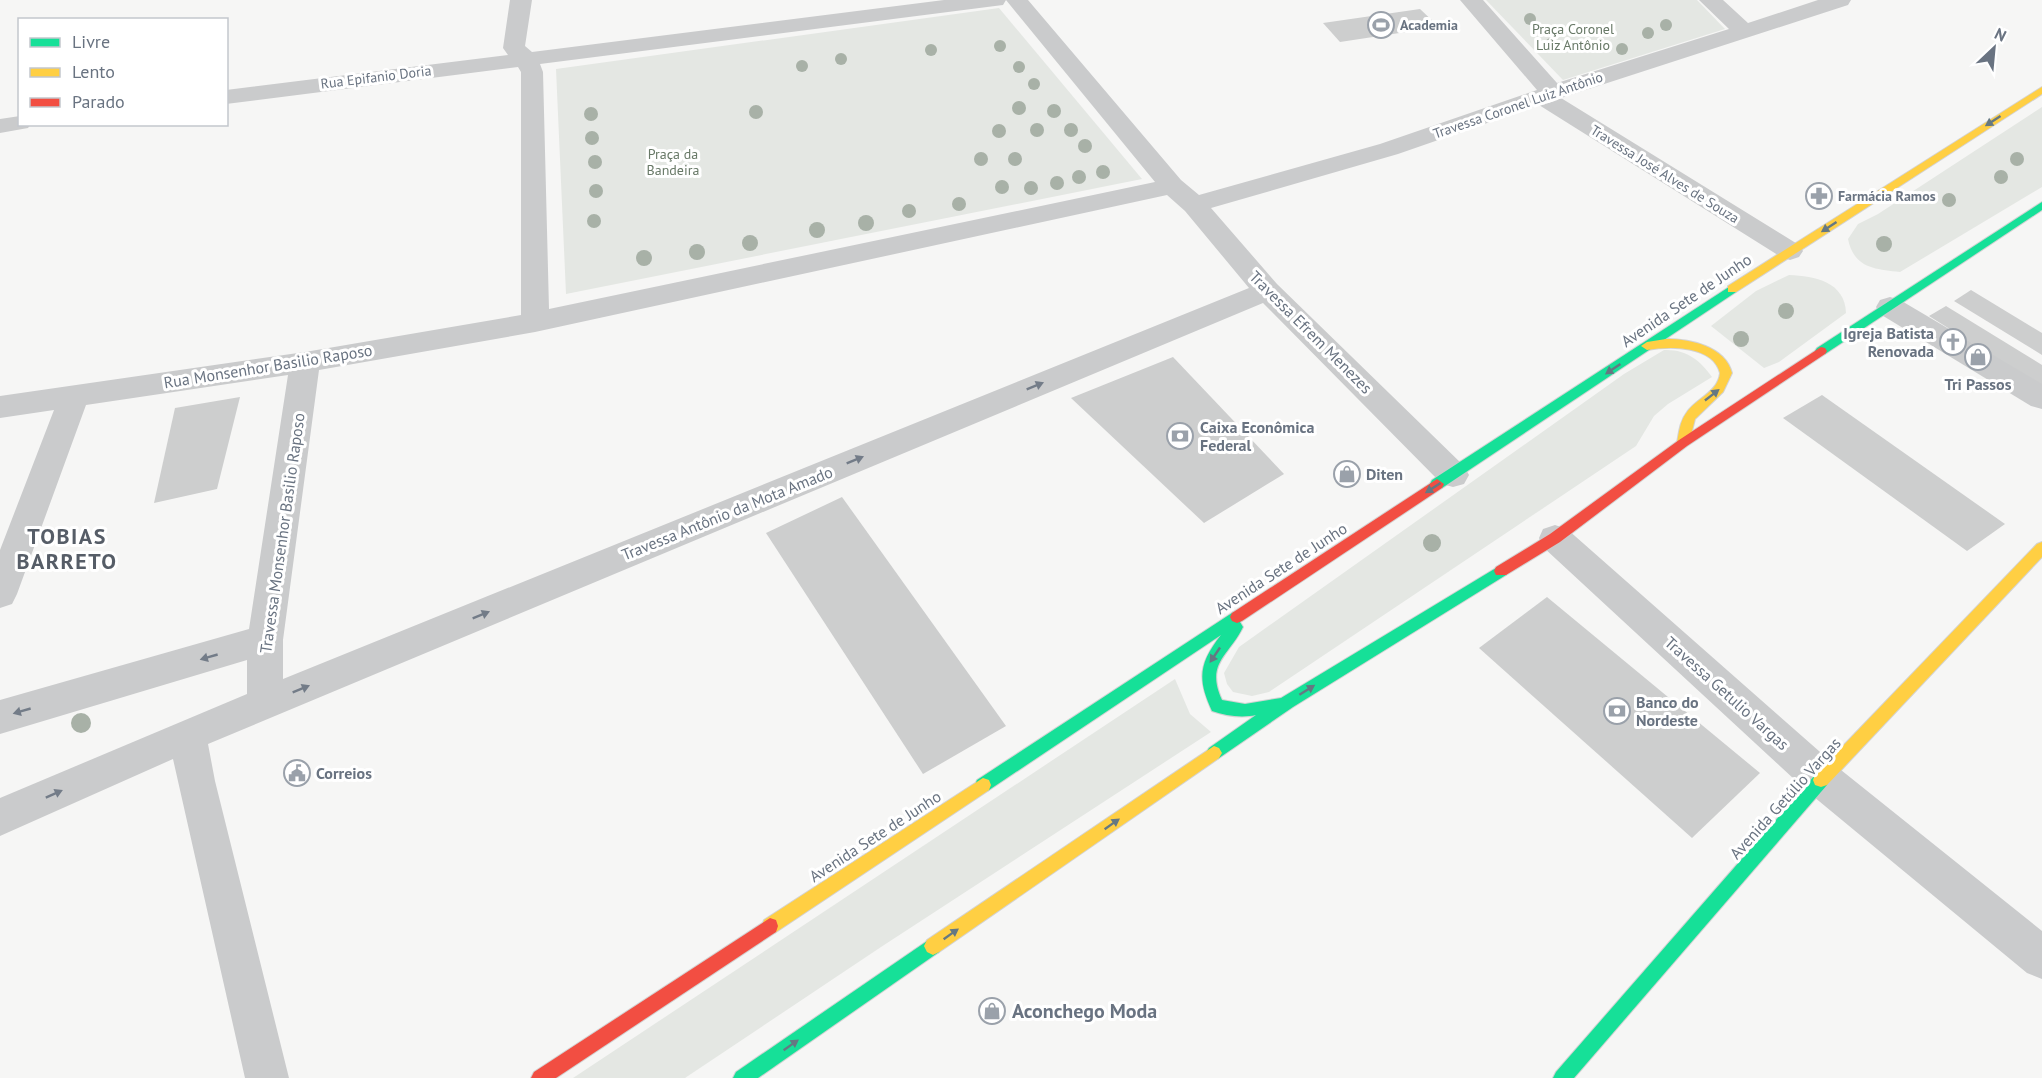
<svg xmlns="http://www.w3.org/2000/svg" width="2042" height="1078" font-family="'PT Sans',sans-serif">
	<rect width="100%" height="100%" fill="#f6f6f5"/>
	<!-- green -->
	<g fill="#e4e7e3">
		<path d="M1486,0H1697L1725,29L1563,80Z"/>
		<path d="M999,8L1142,179L566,294L556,69Z"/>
		<path d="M2042,107V187L1900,272C1874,269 1854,268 1848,239L1858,224L1878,214Z"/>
		<path d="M1789,275C1815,276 1845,282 1846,313L1779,362L1764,368L1711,326L1756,291Z"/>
		<path d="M1664,350C1686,349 1700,360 1712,377L1668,404L1654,416L1636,446L1269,692L1252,696L1233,692L1227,684L1224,673L1239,647L1624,374Z"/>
		<path d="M1175,679L1190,714L1211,732L881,947L685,1078H573Z"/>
	</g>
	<!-- building -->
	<g fill="#cdcece">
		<path d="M1420,9L1439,27L1340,42L1323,23Z"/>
		<path d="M1971,290L2042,333V355L1954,301Z"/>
		<path d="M1946,306L2042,365V387L1929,316Z"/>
		<path d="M1173,357L1284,474L1204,523L1071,398Z"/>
		<path d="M1822,395L2005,524L1967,551L1783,418Z"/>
		<path d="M240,397L217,489L154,503L175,408Z"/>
		<path d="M842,497L1006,726L923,774L766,533Z"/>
		<path d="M1547,597L1760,773L1692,838L1479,648Z"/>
	</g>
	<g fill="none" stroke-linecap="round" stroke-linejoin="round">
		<defs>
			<g id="fast">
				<path d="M2042,202V210L1825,354H1817L1815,351L1817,348Z"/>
				<path d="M1732,285L1736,286V292L1442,488H1432L1430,484L1432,480Z"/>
				<path d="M1501,565L1506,567L1508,571L1506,575L1293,707L1219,758L1214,760L1209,758L1206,753L1209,748L1256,715C1242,718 1226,716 1212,711C1197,679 1199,663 1221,635L989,790L983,792L977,790L975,785L977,780L1232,613L1237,611L1242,613L1244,617L1240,622L1243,627C1229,656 1205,663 1222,700L1245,704L1281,698Z"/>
				<path d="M1821,773L1827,775L1829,780L1827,785L1574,1078H1553L1556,1072L1815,775Z"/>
				<path d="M933,937L939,940L942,946L939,952L758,1078H733L736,1072Z"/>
			</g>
			<g id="slow">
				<path d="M2042,87V94L1736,292H1728V286Z"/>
				<path d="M1666,339C1690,339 1725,346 1732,373L1723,392L1695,419L1689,443L1683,448L1677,443C1679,432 1680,421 1687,412C1697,398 1718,392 1720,373C1713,345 1669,346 1647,350L1641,346L1647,342Z"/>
				<path d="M2042,542V557L1827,785L1821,787L1815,785L1813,780L1815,775L2037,544Z"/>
				<path d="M1214,746L1219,748L1222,753L1219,758L939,952L933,955L927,952L924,946L927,940Z"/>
				<path d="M983,778L989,780L991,785L989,790L776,932L770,934L764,932L762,926L764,920Z"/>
			</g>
			<g id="jam">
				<path d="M1821,347L1825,348L1827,351L1825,354L1687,446L1560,542L1506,575H1496L1494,571L1496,567L1550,534L1679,440Z"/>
				<path d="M1437,479L1444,484L1442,488L1242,621L1237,623L1232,621L1230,617L1232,613Z"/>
				<path d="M770,918L776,920L778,926L776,932L556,1078H531L534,1072Z"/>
			</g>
		</defs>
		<!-- fast casing -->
		<use href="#fast" stroke="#d3d3d3" stroke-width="2"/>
		<!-- slow casing -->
		<use href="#slow" stroke="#d3d3d3" stroke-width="2"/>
		<!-- jam casing -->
		<use href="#jam" stroke="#d3d3d3" stroke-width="2"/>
		<!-- street -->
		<g fill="#cacbcc" fill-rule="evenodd">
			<path d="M510,0H532L525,46L532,52L944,0H1006L1003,5L995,6L540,64L543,72L549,309L1155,182L1006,0H1028L1181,180L1199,195L1380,144L1537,90L1460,0H1483L1557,83L1729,29L1699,0H1723L1748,23L1818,0H1851L1848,5L1561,98L1799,245L1803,251L1799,257L1790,260L1781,257L1539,105L1398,154L1211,208L1277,284L1464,466L1469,475L1464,484L1453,487L1442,484L1263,303L208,744L215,781L289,1078H245L173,759L0,836V798L247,694V660L0,734V700L249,629L288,375L86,405L17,594L12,604L0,608V550L54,410L0,418V396L305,352L521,315V72L518,67L226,104V90L508,55L503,48ZM1167,195L1185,211L1249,288L283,679V640L319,370L535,332Z"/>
			<path d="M20,116V124H31L28,128L0,133V119Z"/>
			<path d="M1890,297L1900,300L2042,384V409L2031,406L1880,314L1876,307L1880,300Z"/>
			<path d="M1555,525L1567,529L1836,766L2042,931V979L2027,973L1808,792L1543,547L1539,538L1543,529Z"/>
		</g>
		<!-- fast -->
		<use href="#fast" fill="#16e098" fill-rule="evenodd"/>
		<!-- slow -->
		<use href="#slow" fill="#ffcf43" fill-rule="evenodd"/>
		<!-- jam -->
		<use href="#jam" fill="#f24e42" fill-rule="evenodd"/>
	</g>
	<!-- trees -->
	<g fill="#a8b1a7">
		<circle cx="1530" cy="19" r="6"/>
		<circle cx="1666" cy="25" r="6"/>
		<circle cx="1648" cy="33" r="6"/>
		<circle cx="1551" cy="44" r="6"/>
		<circle cx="1000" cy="46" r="6"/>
		<circle cx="1622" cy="49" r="6"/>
		<circle cx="931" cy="50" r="6"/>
		<circle cx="841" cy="59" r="6"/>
		<circle cx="802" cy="66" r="6"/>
		<circle cx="1019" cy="67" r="6"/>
		<circle cx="1034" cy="84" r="6"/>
		<circle cx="1019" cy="108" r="7"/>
		<circle cx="1054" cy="111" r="7"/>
		<circle cx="756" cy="112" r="7"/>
		<circle cx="591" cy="114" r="7"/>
		<circle cx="1037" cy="130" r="7"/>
		<circle cx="1071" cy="130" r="7"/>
		<circle cx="999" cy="131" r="7"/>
		<circle cx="592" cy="138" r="7"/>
		<circle cx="1085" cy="146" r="7"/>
		<circle cx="981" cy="159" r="7"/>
		<circle cx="1015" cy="159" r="7"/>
		<circle cx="2017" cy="159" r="7"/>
		<circle cx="595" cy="162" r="7"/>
		<circle cx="1103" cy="172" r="7"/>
		<circle cx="1079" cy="177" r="7"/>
		<circle cx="2001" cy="177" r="7"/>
		<circle cx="1057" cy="183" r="7"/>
		<circle cx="1002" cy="187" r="7"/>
		<circle cx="1031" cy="188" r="7"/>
		<circle cx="596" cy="191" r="7"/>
		<circle cx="1949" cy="200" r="7"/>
		<circle cx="959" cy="204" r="7"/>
		<circle cx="909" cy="211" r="7"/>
		<circle cx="594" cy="221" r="7"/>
		<circle cx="866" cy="223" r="8"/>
		<circle cx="817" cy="230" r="8"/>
		<circle cx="750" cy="243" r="8"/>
		<circle cx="1884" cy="244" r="8"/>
		<circle cx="697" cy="252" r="8"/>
		<circle cx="644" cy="258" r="8"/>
		<circle cx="1786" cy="311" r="8"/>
		<circle cx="1741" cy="339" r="8"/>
		<circle cx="1432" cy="543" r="9"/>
		<circle cx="81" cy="723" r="10"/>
	</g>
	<!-- one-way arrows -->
	<defs><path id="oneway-solid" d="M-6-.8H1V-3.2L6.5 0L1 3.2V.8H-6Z" transform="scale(1.5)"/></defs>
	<g fill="#657882">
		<use href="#oneway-solid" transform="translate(1993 121) rotate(147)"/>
		<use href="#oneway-solid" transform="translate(1829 227) rotate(147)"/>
		<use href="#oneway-solid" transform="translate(1613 369) rotate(146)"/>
		<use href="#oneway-solid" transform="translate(1712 395) rotate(-38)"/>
		<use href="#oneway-solid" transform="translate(1433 488) rotate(147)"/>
		<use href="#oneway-solid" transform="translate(1215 655) rotate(124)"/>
		<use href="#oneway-solid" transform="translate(1307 690) rotate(-32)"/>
		<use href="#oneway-solid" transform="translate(1112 824) rotate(-35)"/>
		<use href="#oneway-solid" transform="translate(951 934) rotate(-35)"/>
		<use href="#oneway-solid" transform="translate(791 1045) rotate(-35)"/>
	</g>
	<g fill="#737c88">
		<use href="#oneway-solid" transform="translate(1035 386) rotate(-22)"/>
		<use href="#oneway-solid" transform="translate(855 460) rotate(-22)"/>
		<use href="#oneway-solid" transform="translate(481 615) rotate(-22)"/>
		<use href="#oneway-solid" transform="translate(209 657) rotate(164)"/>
		<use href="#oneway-solid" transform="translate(301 689) rotate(-22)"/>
		<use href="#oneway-solid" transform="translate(22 711) rotate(164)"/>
		<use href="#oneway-solid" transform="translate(54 794) rotate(-24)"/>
	</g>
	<!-- icons -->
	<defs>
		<symbol id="stadium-ring" viewBox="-11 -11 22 22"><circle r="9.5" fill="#fff" stroke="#9aa1aa" stroke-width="1.5"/><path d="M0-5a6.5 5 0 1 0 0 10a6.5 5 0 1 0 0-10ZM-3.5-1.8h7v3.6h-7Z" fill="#9aa1aa"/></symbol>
		<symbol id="pharmacy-ring" viewBox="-11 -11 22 22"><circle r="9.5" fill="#fff" stroke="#9aa1aa" stroke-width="1.5"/><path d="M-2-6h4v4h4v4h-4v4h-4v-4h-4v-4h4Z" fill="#9aa1aa"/></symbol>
		<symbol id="church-ring" viewBox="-11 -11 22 22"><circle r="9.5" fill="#fff" stroke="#9aa1aa" stroke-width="1.5"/><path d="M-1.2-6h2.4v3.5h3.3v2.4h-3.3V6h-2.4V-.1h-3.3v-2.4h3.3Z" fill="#9aa1aa"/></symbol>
		<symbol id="shop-ring" viewBox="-11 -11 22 22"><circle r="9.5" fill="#fff" stroke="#9aa1aa" stroke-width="1.5"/><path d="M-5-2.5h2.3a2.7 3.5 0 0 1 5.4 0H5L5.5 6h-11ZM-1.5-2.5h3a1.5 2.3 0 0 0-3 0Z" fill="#9aa1aa"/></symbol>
		<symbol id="bank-ring" viewBox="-11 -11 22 22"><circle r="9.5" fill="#fff" stroke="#9aa1aa" stroke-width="1.5"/><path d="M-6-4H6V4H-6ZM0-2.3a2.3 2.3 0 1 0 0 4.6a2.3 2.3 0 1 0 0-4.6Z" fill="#9aa1aa"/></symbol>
		<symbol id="civic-ring" viewBox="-11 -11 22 22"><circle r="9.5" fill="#fff" stroke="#9aa1aa" stroke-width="1.5"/><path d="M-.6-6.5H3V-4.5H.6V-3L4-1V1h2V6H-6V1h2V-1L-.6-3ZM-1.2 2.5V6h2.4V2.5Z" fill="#9aa1aa"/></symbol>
	</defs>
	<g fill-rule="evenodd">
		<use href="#stadium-ring" x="1366" y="10" width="30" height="30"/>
		<use href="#pharmacy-ring" x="1804" y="181" width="30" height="30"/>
		<use href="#church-ring" x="1938" y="327" width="30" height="30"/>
		<use href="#shop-ring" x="1963" y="342" width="30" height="30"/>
		<use href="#bank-ring" x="1165" y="421" width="30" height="30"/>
		<use href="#shop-ring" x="1332" y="459" width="30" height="30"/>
		<use href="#bank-ring" x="1602" y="696" width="30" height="30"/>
		<use href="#civic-ring" x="282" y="758" width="30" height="30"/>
		<use href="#shop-ring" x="977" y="996" width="30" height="30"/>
	</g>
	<g text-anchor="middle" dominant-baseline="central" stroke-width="6" stroke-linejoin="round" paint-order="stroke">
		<!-- far-poi labels -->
		<g font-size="14" font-weight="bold" fill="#697381" stroke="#fff" text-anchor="start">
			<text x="1400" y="25">Academia</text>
			<text x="1838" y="196">Farmácia Ramos</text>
		</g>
		<!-- far-park labels -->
		<g font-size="14" fill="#687967" stroke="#fff">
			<text x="1573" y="29">Praça Coronel<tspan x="1573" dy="16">Luiz Antônio</tspan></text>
			<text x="673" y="154">Praça da<tspan x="673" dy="16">Bandeira</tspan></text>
		</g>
		<!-- far-street labels -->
		<g font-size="14" fill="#697381" stroke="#fff">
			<text transform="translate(376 77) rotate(-7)">Rua Epifanio Doria</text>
			<text transform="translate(1518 105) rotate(-19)">Travessa Coronel Luiz Antônio</text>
			<text transform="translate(1665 174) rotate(32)">Travessa José Alves de Souza</text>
		</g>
		<!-- street labels -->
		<g font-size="16" fill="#697381" stroke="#fff">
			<text transform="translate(1686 300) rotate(-34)">Avenida Sete de Junho</text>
			<text transform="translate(1311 332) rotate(45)">Travessa Efrem Menezes</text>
			<text transform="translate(268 366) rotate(-9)">Rua Monsenhor Basilio Raposo</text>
			<text transform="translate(727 513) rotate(-22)">Travessa Antônio da Mota Amado</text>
			<text transform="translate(282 533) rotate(-82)">Travessa Monsenhor Basilio Raposo</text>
			<text transform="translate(1281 568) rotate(-33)">Avenida Sete de Junho</text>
			<text transform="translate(1727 693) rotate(42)">Travessa Getulio Vargas</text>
			<text transform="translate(1785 798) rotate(-48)">Avenida Getúlio Vargas</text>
			<text transform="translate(875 836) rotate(-33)">Avenida Sete de Junho</text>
		</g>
		<!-- poi labels -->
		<g font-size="16" font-weight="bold" fill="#697381" stroke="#fff" text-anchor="start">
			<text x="1934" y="333" text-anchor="end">Igreja Batista<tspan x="1934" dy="18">Renovada</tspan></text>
			<text x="1978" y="384" text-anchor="middle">Tri Passos</text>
			<text x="1200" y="427">Caixa Econômica<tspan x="1200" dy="18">Federal</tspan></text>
			<text x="1366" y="474">Diten</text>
			<text x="1636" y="702">Banco do<tspan x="1636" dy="18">Nordeste</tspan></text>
			<text x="316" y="773">Correios</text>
		</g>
		<!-- near-poi labels -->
		<g font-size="20" font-weight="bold" fill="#697381" stroke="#fff" text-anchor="start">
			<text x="1012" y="1011">Aconchego Moda</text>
		</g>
		<!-- district labels -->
		<g font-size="22" font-weight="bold" letter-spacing="1.5" fill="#565d67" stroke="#fff">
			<text x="67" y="536">TOBIAS<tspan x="67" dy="25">BARRETO</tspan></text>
		</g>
	</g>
	<!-- legend -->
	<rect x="18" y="18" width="210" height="108" fill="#ffffff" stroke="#c3c7cd" stroke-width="1.5"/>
	<rect x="30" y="38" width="30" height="9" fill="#16e098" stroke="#c3c7cd" stroke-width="1.5"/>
	<text x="72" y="48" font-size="18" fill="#697381">Livre</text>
	<rect x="30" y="68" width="30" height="9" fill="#ffcf43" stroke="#c3c7cd" stroke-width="1.5"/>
	<text x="72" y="78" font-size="18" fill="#697381">Lento</text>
	<rect x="30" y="98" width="30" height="9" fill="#f24e42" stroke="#c3c7cd" stroke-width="1.5"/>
	<text x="72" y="108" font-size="18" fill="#697381">Parado</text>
	<!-- north arrow -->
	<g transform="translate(1994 48) rotate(26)" stroke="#ffffff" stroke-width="4.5" paint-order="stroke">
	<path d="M0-4.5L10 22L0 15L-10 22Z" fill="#697381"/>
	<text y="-9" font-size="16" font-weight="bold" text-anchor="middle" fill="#697381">N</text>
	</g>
</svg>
